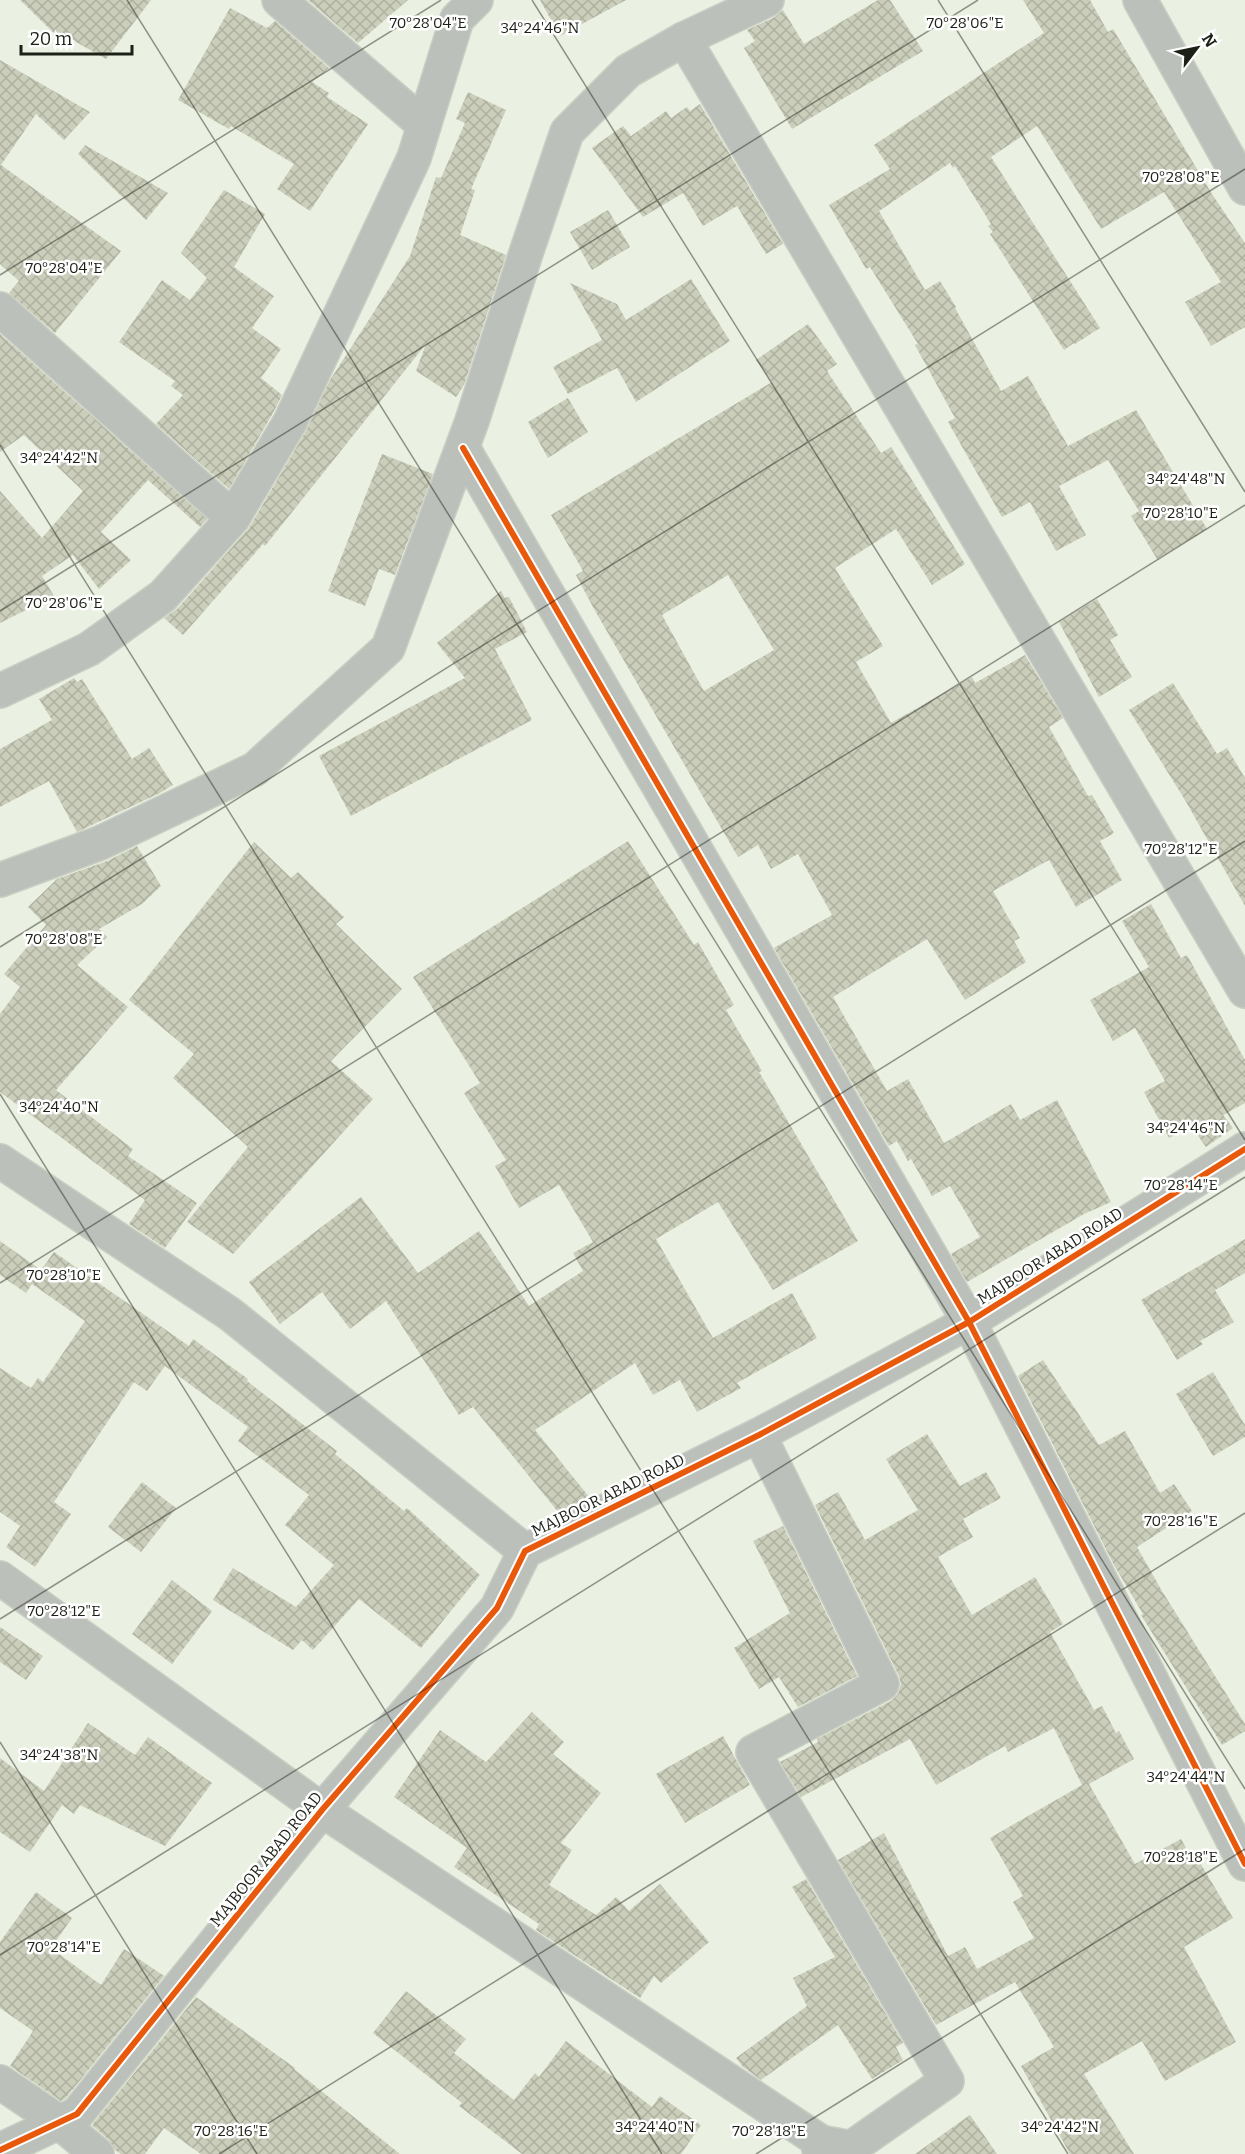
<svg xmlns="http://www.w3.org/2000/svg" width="1245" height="2154" font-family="Bitter,serif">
	<defs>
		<pattern id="building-cross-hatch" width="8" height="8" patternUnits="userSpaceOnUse" patternTransform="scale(1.5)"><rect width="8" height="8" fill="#cbceba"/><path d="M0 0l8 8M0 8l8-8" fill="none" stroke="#aeb19f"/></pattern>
	</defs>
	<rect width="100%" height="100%" fill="#eaf1e2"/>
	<!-- building -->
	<g fill="url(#building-cross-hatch)" fill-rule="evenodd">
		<path d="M20,0H151L106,59L62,34L59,38Z"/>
		<path d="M308,0H408L358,43Z"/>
		<path d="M540,0H626L560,36Z"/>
		<path d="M878,0H890L923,51L792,129L744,48L755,41L747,30L775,17L783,10L804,44Z"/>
		<path d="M1023,0H1090L1108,32L1113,29L1212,194L1245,243V327L1211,346L1185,302L1221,282L1164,192L1101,229L1037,126L991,157L1100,328L1075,344L1074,343L1064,350L990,234L993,232L988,226L991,224L955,166L953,168L950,163L879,211L925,290L940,281L956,307L955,308L1001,391L1028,376L1068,446L1136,410L1207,529L1157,559L1131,516L1139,511L1108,460L1059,486L1086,535L1056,551L1030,502L1002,517L948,422L955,418L915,345L918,344L870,267L866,269L829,205L890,169L874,145L1044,33Z"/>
		<path d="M230,8L267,28L275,21L329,68L312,82L329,93L327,97L368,124L310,211L277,189L294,164L231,126L229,129L178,100Z"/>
		<path d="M0,60L90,112L64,140L36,114L1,165L121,251L55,333L9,293L19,281L0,264Z"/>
		<path d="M468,92L506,110L471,189L475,190L460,235L506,255L464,385L456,397L416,371L426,344L265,546L263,544L183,635L164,618L177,609L249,528L306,431L330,380L410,256L436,177L441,178L465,123L456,119Z"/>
		<path d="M700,104L783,244L766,254L737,206L703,226L683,193L643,217L592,148L623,126L631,136L666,111L671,118L687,107L690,111Z"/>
		<path d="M85,145L168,193L146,220L78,154Z"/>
		<path d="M224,190L265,214L234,267L274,296L252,328L281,349L261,378L282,395L273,413L229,489L156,424L183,395L171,386L175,381L119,342L162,280L190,300L207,278L181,253Z"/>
		<path d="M608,210L630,247L592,270L570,232Z"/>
		<path d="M691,279L730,341L636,402L617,368L568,394L553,367L602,340L570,283L617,304L626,320Z"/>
		<path d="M808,324L837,364L827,371L881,453L891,447L965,564L932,585L896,529L835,568L883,646L856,662L891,723L972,677L975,683L1025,655L1063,718L1049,727L1088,796L1092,795L1114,833L1100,841L1122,880L1076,907L1049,860L993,891L1020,938L1014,941L1026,962L965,1000L927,939L833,997L887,1091L908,1079L944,1143L1011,1104L1020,1120L1057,1100L1111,1202L1084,1214L967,1282L951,1254L980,1237L950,1186L932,1196L911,1159L908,1161L897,1141L889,1146L774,948L832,915L798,854L771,869L758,845L738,857L594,609L576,575L583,571L551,515L772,382L756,360ZM728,575L774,650L704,691L662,615Z"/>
		<path d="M0,334L207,519L200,527L148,480L101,532L131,560L99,589L73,555L42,576L54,596L0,623V491L42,538L83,491L24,435L0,452Z"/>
		<path d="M568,398L588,432L548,458L528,422Z"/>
		<path d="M382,454L433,474L395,575L379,569L365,606L328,591Z"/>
		<path d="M501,591L505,598L509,597L527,632L495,649L532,720L351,816L319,756L465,678L437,643Z"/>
		<path d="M1097,599L1118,635L1110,640L1132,677L1099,697L1059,622Z"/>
		<path d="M74,678L77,682L82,679L132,759L149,748L173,785L160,793L77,832L49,781L0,807V749L52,720L39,699Z"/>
		<path d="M1173,683L1217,754L1227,748L1245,778V906L1185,800L1129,710Z"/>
		<path d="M628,841L694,945L698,942L734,1005L726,1010L762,1071L759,1072L858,1241L773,1290L718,1202L656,1239L713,1338L792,1293L817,1338L737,1383L741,1388L697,1412L680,1380L653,1395L635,1363L535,1430L590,1498L559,1513L473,1407L459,1415L386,1301L350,1329L322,1292L280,1324L249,1282L361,1197L418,1273L479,1231L529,1306L583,1271L573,1253L593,1242L559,1185L519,1208L495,1166L506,1160L464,1093L480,1083L413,977Z"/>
		<path d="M254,842L291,878L298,872L344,917L336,924L402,989L331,1061L373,1099L233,1254L187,1222L248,1147L173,1078L194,1054L129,1000Z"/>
		<path d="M137,846L161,886L142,904L99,929L107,937L77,965L128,1007L56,1090L133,1149L128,1156L197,1203L165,1248L129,1224L145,1200L0,1092V1014L20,987L4,974L46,925L28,907L57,879L107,861Z"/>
		<path d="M1151,904L1181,958L1187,955L1245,1060V1103L1223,1115L1233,1128L1206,1147L1191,1126L1169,1138L1144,1092L1165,1081L1135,1028L1113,1041L1090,1000L1149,967L1122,921Z"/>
		<path d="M1245,1239V1273L1215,1290L1234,1322L1200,1341L1203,1344L1177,1360L1141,1300Z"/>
		<path d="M0,1241L41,1270L54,1252L189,1346L193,1339L248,1379L247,1381L337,1451L335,1454L404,1511L407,1508L480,1575L421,1648L359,1599L313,1650L302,1640L293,1650L213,1600L233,1568L296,1607L334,1565L285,1525L309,1495L238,1441L248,1427L165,1366L147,1391L134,1382L54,1502L71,1514L35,1567L6,1547L20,1526L0,1512V1368L31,1388L38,1378L43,1382L85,1321L32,1284L26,1293L0,1275Z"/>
		<path d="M1043,1360L1099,1445L1125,1431L1160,1493L1174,1484L1192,1511L1137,1547L1162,1591L1245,1724V1731L1222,1745L1141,1615L1143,1614L1114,1565L1018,1376Z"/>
		<path d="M1213,1372L1245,1425V1437L1213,1456L1176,1394Z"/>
		<path d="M927,1434L960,1486L986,1472L1001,1498L963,1519L973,1537L938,1557L972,1615L1035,1577L1063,1624L1050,1632L1094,1710L1102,1706L1116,1733L1119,1731L1134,1759L1089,1784L1135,1864L1181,1839L1195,1864L1199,1861L1233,1918L1184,1947L1236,2042L1165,2081L1142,2041L1084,2074L1134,2154H1070L1021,2066L1054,2047L1015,1982L936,2025L838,1860L884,1833L948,1956L965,1947L977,1969L1034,1938L1013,1902L1023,1896L990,1838L1082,1785L1054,1728L1008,1752L1005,1746L936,1785L910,1739L801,1797L780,1762L818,1742L817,1739L891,1701L898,1694L901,1684L899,1676L815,1505L838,1492L865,1540L918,1510L886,1459Z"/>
		<path d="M142,1482L176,1508L141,1552L108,1527Z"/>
		<path d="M783,1526L857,1676L798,1707L779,1677L759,1689L734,1648L790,1613L753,1541Z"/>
		<path d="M172,1580L212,1611L172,1664L132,1634Z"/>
		<path d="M0,1627L43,1656L26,1680L0,1662Z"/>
		<path d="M532,1712L564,1742L553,1754L601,1793L561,1843L572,1850L549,1885L596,1915L616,1897L629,1911L660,1884L709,1942L661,1983L654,1976L640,1998L536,1930L539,1924L454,1867L467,1848L394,1797L440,1730L486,1762Z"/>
		<path d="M88,1723L135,1755L148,1737L212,1783L165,1846L80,1805L74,1814L62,1805L30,1852L0,1832V1758L44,1791Z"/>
		<path d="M723,1736L750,1785L685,1823L656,1774Z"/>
		<path d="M806,1879L903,2043L896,2047L903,2060L872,2079L838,2025L761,2080L743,2067L736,2058L807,2006L793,1978L835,1957L792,1887Z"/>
		<path d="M36,1892L72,1918L51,1948L101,1985L124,1949L164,1976L65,2099L61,2101L10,2066L33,2031L0,2008V1942Z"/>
		<path d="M406,1991L466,2039L454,2053L514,2100L535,2073L539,2077L566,2041L652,2107L660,2096L701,2125L681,2154H522L459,2106L462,2103L373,2033Z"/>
		<path d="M196,1997L295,2068L294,2069L400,2154H201L164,2128L145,2154H121L115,2150L109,2140L92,2125Z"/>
		<path d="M970,2115L997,2154H915Z"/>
	</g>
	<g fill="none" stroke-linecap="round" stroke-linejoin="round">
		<defs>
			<g id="minor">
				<path d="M279,0L424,125"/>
				<path d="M1140,0L1245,188"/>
				<path d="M684,39L1245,991"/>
				<path d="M0,309L233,518"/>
				<path d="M463,448L969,1322L1245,1864"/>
				<path d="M0,691L89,649L163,596L233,518L290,422L414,158L457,19L476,0"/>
				<path d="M0,880L100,843L255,769L388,648L472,421L527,250L567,132L628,71L684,39L767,0"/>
				<path d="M0,1161L230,1314L525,1551"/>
				<path d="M759,1435L882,1684L753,1752L947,2081L851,2148L825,2143L819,2150"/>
				<path d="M0,1578L322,1810L839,2154"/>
				<path d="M0,2082L59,2122L97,2154"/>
				<path d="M0,2150L77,2114L322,1810L497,1608L525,1551L759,1435L969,1322L1245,1149"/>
			</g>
		</defs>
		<!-- minor casing -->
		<use href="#minor" stroke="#c9cec3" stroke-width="36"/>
		<!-- minor -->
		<use href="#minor" stroke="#bbc0ba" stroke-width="33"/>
		<defs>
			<g id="cycleway">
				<path d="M463,448L969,1322L1245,1864"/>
				<path d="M0,2150L77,2114L322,1810L497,1608L525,1551L759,1435L969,1322L1245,1149"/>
			</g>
		</defs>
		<!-- cycleway casing -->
		<use href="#cycleway" stroke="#fff" stroke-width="10"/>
		<!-- cycleway -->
		<use href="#cycleway" stroke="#e8590c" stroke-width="6"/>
	</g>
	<!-- ticks -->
	<path fill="none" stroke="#1c2016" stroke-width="1.5" stroke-opacity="0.45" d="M127,0L1245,1789M532,0L1245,1140M938,0L1245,492M0,275L441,0M0,445L1068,2154M0,611L978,0M0,947L1245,169M0,1094L662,2154M0,1283L1245,505M0,1619L1245,841M0,1742L257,2154M0,1955L1245,1177M219,2154L1245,1513M756,2154L1245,1849"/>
	<g text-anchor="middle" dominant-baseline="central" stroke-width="5" stroke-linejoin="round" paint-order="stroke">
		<!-- street labels -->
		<g font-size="16" fill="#1c2016" stroke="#fff">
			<text transform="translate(1050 1256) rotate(-32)">MAJBOOR ABAD ROAD</text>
			<text transform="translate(608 1495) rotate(-26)">MAJBOOR ABAD ROAD</text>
			<text transform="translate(266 1859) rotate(-51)">MAJBOOR ABAD ROAD</text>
		</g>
	</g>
	<g font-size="15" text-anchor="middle" fill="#1c2016" stroke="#fff" stroke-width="5" stroke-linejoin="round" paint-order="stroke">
		<text x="428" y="28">70°28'04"E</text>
		<text x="965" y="28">70°28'06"E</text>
		<text x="540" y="33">34°24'46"N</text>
		<text x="1181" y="182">70°28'08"E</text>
		<text x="64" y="273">70°28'04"E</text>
		<text x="59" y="463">34°24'42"N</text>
		<text x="1186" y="484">34°24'48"N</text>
		<text x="1181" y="518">70°28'10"E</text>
		<text x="64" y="608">70°28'06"E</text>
		<text x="1181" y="854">70°28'12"E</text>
		<text x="64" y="944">70°28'08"E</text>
		<text x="59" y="1112">34°24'40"N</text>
		<text x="1186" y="1133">34°24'46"N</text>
		<text x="1181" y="1190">70°28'14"E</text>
		<text x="64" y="1280">70°28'10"E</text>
		<text x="1181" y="1526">70°28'16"E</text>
		<text x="64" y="1616">70°28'12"E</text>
		<text x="59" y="1760">34°24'38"N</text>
		<text x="1186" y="1782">34°24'44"N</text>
		<text x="1181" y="1862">70°28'18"E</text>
		<text x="64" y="1952">70°28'14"E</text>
		<text x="655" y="2132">34°24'40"N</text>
		<text x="1060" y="2132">34°24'42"N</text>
		<text x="231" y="2136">70°28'16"E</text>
		<text x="769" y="2136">70°28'18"E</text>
	</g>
	<!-- north arrow -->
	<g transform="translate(1197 48) rotate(58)" stroke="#ffffff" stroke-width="4.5" paint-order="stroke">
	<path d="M0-4.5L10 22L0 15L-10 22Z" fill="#1c2016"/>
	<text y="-9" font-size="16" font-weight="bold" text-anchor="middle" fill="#1c2016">N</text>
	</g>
	<!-- scale -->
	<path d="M21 45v9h111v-9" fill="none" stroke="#1c2016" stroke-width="3"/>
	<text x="30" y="45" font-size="18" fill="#1c2016" stroke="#ffffff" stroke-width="4.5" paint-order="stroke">20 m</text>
</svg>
